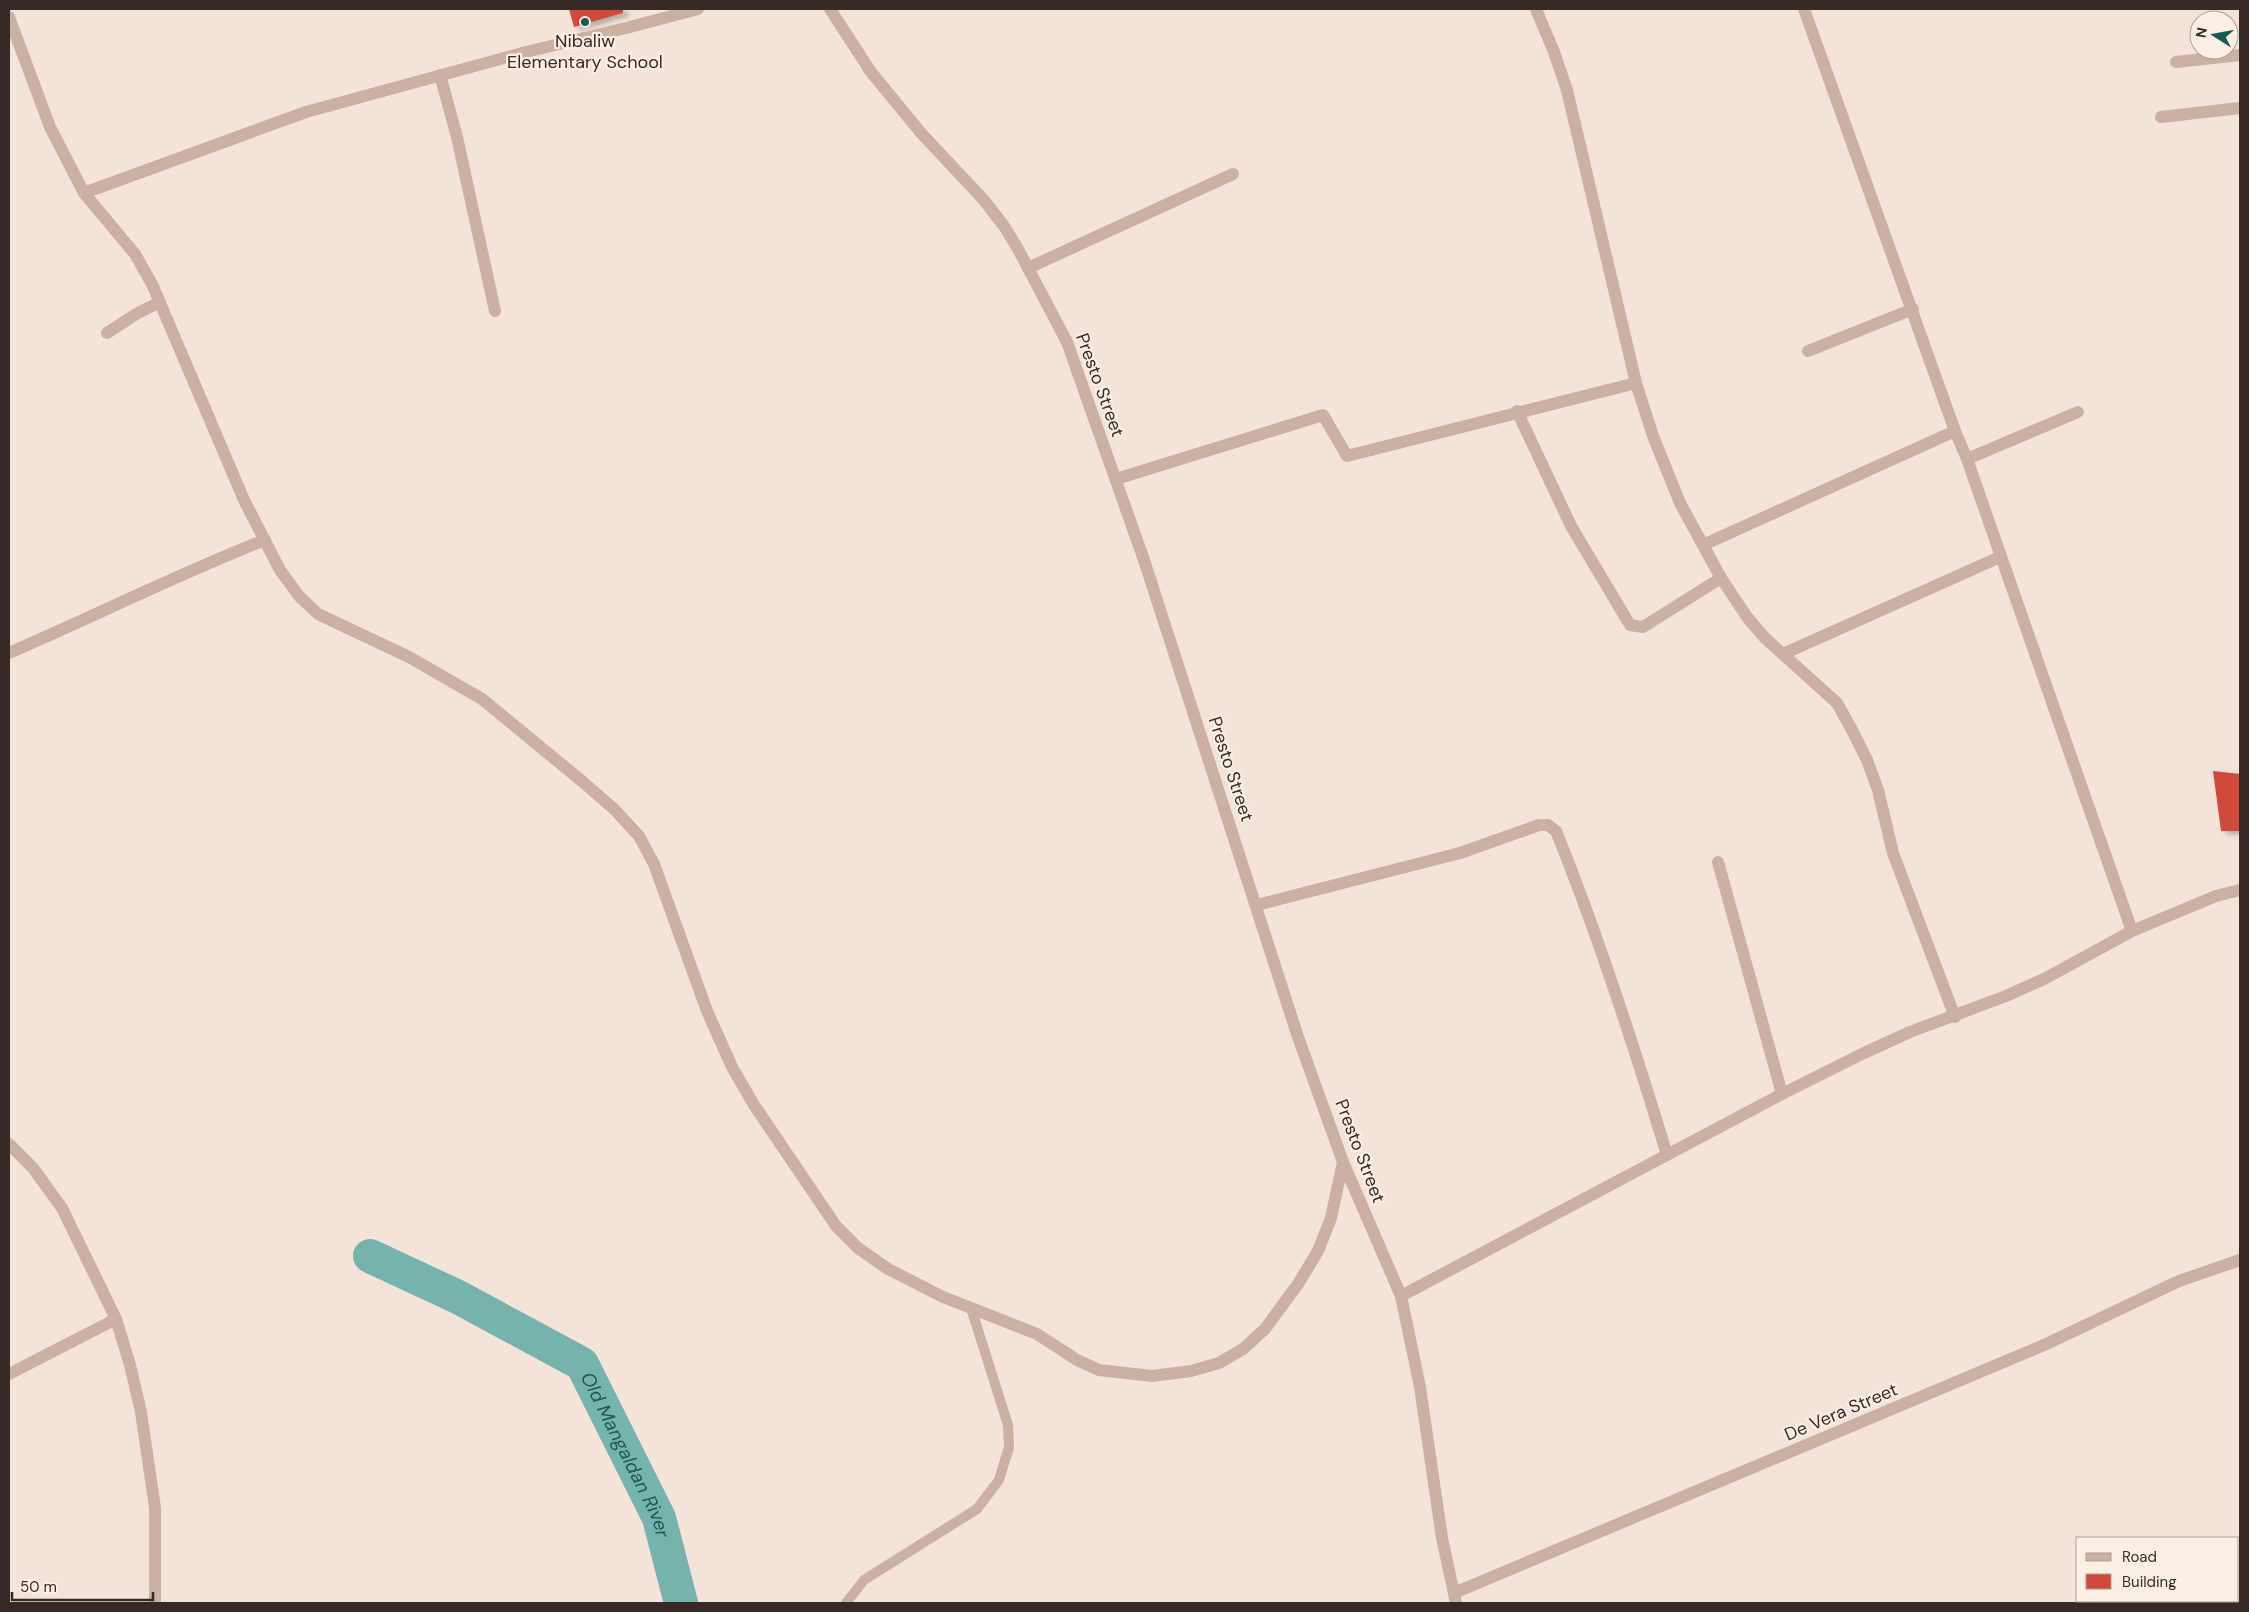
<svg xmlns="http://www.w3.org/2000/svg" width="2249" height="1612" font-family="'DM Sans',sans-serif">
	<defs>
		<filter id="shadow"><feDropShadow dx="5.5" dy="3" stdDeviation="2.5" flood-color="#0004"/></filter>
	</defs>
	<rect width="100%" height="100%" fill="#f3e3d8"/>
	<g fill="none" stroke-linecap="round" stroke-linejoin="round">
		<!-- river -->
		<path stroke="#75b3ac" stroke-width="34" id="s1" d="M370,1256L458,1297L582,1364L659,1518L681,1603"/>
	</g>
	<!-- building -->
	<g fill="#d0493a" filter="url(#shadow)">
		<path d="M569,9H623V13L574,27Z"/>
		<path d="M2213,771L2240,774V831H2221Z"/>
	</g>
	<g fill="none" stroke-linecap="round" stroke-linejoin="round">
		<!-- lane -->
		<path stroke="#ccb0a3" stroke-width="10" d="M846,1603L864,1580L977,1509L999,1480L1009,1447L1008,1425L971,1308"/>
		<!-- street -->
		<g stroke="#ccb0a3" stroke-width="12">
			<path d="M830,9L871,72L921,133L983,199L1004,226L1018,249L1067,342L1144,560L1298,1037L1343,1162L1401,1296L1420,1387L1442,1538L1456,1603"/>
			<path d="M1536,9L1554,52L1567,90L1636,383L1653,436L1680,503L1721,578L1747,617L1765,638L1837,703L1852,730L1867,760L1878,790L1893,853L1955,1017"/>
			<path d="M1804,9L1955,431L1967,459L2132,931"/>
			<path d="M9,17L50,127L84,193L135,254L152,284L244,500L280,570L299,596L318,614L409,657L482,699L583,782L614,809L639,836L654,864L707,1011L732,1067L754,1105L836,1226L858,1248L888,1269L943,1297L1037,1334L1077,1360L1099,1370L1152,1376L1191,1371L1219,1363L1243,1349L1265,1329L1298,1284L1318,1251L1331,1218L1343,1162"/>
			<path d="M2176,62L2240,55"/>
			<path d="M440,75L457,137L495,311"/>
			<path d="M2161,117L2240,108"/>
			<path d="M84,193L306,112L526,52L626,28L698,9"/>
			<path d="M1028,268L1233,174"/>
			<path d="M107,333L136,314L160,302"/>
			<path d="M1808,351L1913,309"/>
			<path d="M1517,411L1571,526L1630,625L1643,627L1721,578"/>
			<path d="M1967,459L2078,412"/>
			<path d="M1116,479L1323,415L1347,456L1636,383"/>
			<path d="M1703,545L1955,431"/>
			<path d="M9,653C95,616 178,574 265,540"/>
			<path d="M1783,654L2000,557"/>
			<path d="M1718,862L1782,1094"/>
			<path d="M1257,905L1460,853L1539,825H1548L1556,831C1599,937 1634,1046 1667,1155"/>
			<path d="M9,1144L33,1168L62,1208L116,1319L130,1365L141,1412L155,1508V1603"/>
			<path d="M1401,1296L1782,1094L1864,1053L1910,1032L2006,996L2046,978L2132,931L2216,896L2240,890"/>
			<path d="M9,1374L116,1319"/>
			<path d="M1454,1593L2042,1346L2179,1281L2240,1260"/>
		</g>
	</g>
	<!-- markers -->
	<circle fill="#185b56" stroke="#fbeee5" stroke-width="2" cx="585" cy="22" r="5"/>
	<g text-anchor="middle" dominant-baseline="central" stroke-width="4.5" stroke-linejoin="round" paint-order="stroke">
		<!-- poi labels -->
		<g font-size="18" fill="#372926" stroke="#fbeee5">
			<text x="585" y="41">Nibaliw<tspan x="585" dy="21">Elementary School</tspan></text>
		</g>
		<!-- street labels -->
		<g font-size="18" fill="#372926" stroke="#fbeee5">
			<text transform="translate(1100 385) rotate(70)">Presto Street</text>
			<text transform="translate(1231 769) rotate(72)">Presto Street</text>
			<text transform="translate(1360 1151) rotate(69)">Presto Street</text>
			<text transform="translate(1841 1412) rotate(-23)">De Vera Street</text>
		</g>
		<!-- water labels -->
		<g font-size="19" font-style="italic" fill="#185b56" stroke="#fbeee5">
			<text stroke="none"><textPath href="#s1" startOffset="339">Old Mangaldan River</textPath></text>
		</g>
	</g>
	<!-- border -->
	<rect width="2249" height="1612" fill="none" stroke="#372926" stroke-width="20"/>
	<!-- legend -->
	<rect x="2076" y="1537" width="162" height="65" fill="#fbeee5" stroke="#ad9f99"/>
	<rect x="2086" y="1553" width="25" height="8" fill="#ccb0a3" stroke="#ad9f99"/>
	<text x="2122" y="1562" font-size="15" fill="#372926">Road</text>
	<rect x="2086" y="1574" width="25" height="15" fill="#d0493a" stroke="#ad9f99"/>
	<text x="2122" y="1587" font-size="15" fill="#372926">Building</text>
	<!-- north arrow -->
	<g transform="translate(2214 35) rotate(281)"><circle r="24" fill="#fbeee5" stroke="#ad9f99"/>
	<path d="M0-4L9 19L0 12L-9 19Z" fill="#185b56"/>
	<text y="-8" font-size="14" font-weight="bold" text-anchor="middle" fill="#372926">N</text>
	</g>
	<!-- scale -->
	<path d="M12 1592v8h141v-8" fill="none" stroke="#372926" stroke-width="2.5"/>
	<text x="20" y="1592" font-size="15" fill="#372926" stroke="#fbeee5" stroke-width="4" paint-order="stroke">50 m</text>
</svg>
